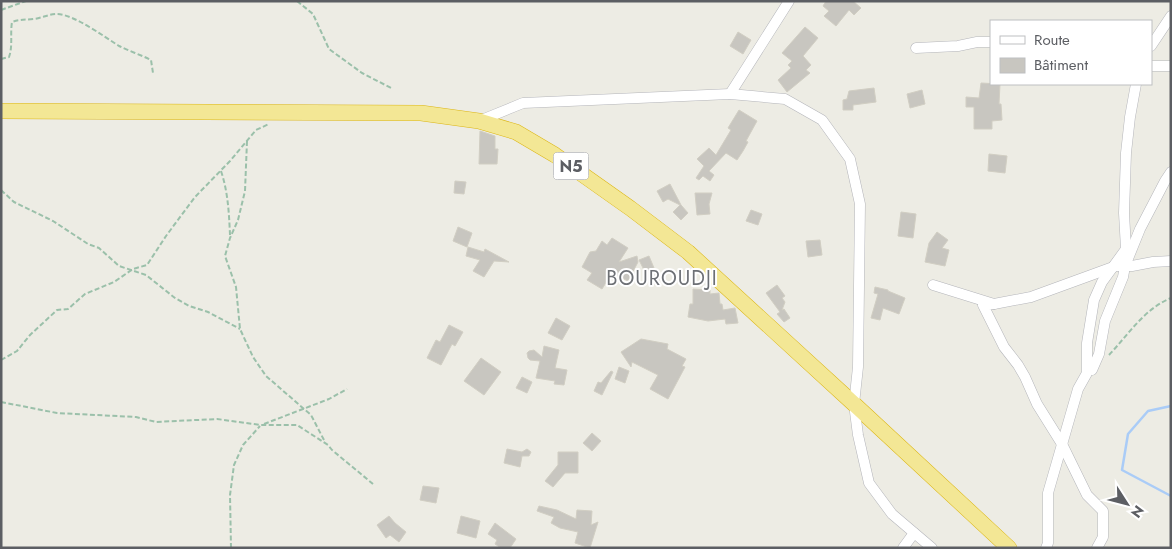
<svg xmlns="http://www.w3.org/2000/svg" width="1172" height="549" font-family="Jost,sans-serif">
	<rect width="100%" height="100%" fill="#edece4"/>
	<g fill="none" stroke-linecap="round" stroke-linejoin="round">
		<!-- stream -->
		<path stroke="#aaccf7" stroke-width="2.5" d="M1171,406L1148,411L1128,434L1122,470L1171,496"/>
	</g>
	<!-- building -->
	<g fill="#c8c6c0" stroke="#d1cec3">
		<path d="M826,1H853L861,8L854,15L849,10L836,26L824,16L829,11L823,6Z"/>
		<path d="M805,27L818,38L803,56L811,65L806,70L810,73L787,92L778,80L791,68L788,65L792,61L782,53Z"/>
		<path d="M738,32L751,40L743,54L730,46Z"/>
		<path d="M981,83L1000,84L999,104H1001L1002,120L992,121V129H974V107H966V97L979,98Z"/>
		<path d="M874,88L876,102L853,105V110H843V100L847,99L849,91Z"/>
		<path d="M922,90L925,104L910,108L907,94Z"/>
		<path d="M739,110L757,121L746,141L748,142L743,151L737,160L726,153L709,171L714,175L710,181L703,176L699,180L696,178L704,166L697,159L709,148L716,155L731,130L728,128Z"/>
		<path d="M480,131L495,136V149H498L497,164H479Z"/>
		<path d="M989,154L1007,156L1005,173L988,171Z"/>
		<path d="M455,181L466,182L464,194L454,193Z"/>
		<path d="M670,184L681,205L688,213L681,220L673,212L680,205L668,199L663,202L657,191Z"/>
		<path d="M695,193H712L709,204L710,214L697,215Z"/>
		<path d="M751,210L762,214L758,225L746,221Z"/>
		<path d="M901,212L916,214L913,238L898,236Z"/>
		<path d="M458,227L472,233L467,247L453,241Z"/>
		<path d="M937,232L948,240L942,248L949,250L945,266L925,262L929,243Z"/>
		<path d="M612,238L628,248L619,262L637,256L638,262L628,281L612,273L602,289L587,280L592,273L582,267L590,252L596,251L602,241L607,245Z"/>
		<path d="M820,240L822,255L808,257L806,241Z"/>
		<path d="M468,247L484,252L485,249L509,262L494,261L484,277L473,271L480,260L466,256Z"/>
		<path d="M649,256L654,268L645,272L639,260Z"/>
		<path d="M777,285L785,296L782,298L785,302L782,310L784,309L790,318L784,322L777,314L780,312L766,293Z"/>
		<path d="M875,287L888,290V291L905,298L899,314L883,308L880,320L871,318L878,294L874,293Z"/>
		<path d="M693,289L710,290V294L719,293L720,304H722L723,310L735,308L738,323L726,324L725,319L708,321L688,317L690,304H693Z"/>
		<path d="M556,318L570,326L562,340L548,333Z"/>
		<path d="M449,325L463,332L455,346L452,344L441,365L427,358L436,340L440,342Z"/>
		<path d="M641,339L668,344L667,349L686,359L682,366L685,367L668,399L650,389L658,375L632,362L631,367L621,352Z"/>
		<path d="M544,346L559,350L555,368L567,370L564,385L554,384L555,381L536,378L540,361L530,360L528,358L527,353L529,351L534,350L542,357Z"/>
		<path d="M481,358L501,372L484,395L464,381Z"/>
		<path d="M619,367L629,371L625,383L615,379Z"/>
		<path d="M611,371L613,372L602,395L594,391L598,382L601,383Z"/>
		<path d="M522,377L532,382L527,393L516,388Z"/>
		<path d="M592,433L601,441L592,451L583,443Z"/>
		<path d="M507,449L522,452L527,449L531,452L529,456H522L520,467L504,463Z"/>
		<path d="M558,452H578V473H565L553,487L545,481L558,465Z"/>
		<path d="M423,486L439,488L436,503L420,500Z"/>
		<path d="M539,506L557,510L576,519L577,510L592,511L591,525L598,522L590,548L575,543L578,532L560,528L551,523L554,517L537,511Z"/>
		<path d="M389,516L395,523L406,532L399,542L390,535L386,538L377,525Z"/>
		<path d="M461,516L480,521L476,538L457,533Z"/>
		<path d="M495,523L516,539L510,548H501L495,544L497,540L488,534Z"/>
	</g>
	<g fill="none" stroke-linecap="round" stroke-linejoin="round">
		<defs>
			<g id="minor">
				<path d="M1151,46L1171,16"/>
				<path d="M916,48L958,46L977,42H991"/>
				<path d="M1151,66H1171"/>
				<path d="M730,94L789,1"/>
				<path d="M479,121L523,103L730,94L785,99L822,120L850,159L860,204L858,367L854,404L858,435L869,483L892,514L932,548"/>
				<path d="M933,285L994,304L1031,297L1116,266H1132L1153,262L1171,261"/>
				<path d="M994,304L983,305L1004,347L1018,365L1025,377L1037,404L1062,444L1087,495L1103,511V537L1097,548"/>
				<path d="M1092,370L1099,354L1105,321L1123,277L1125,266L1140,229L1165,181L1171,172"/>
				<path d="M903,548L914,533"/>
				<path d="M1046,548L1048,543V493L1078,389L1087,373V343L1094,300L1102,282L1126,249L1124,213L1126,153L1130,117L1136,84"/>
			</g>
			<path id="highway" d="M1,111L421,113L479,121L516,132L555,155L630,208L688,252L854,404L1009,548"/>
		</defs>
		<!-- minor casing -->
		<use href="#minor" stroke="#b4b5ba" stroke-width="11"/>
		<!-- highway casing -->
		<use href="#highway" stroke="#dcb615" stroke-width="16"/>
		<!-- path -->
		<g stroke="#9bc0aa" stroke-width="2" stroke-dasharray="5 2.5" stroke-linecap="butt">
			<path d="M297,1L313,14L329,49L362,73L393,89"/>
			<path d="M1,10L26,1"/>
			<path d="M1,59L9,57C13,46 10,34 12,22C20,19 26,20 34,19C42,18 49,14 57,14C73,14 105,37 119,46C129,51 141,55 151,60L153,73"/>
			<path d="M247,141L245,191L238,220L230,238L225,256L236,287L240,329L253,357L266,376L311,415L325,442"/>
			<path d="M221,171C228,192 229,213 230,235"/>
			<path d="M1,190L14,202L53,221L88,244L99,248L119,266L146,275L175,298L189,306L208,312L240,329"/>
			<path d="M1109,355C1128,335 1144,309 1171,298"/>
			<path d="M1,360L17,351L30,335L57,310L68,309L85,294L114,282L133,269L147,265L166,236L195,197L230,161L256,130L269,124"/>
			<path d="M1,402L57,413L136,417L156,422L217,419L261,425H297L328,445L332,450L373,484"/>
			<path d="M264,424L329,399L347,389"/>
			<path d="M231,548L230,495L234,465L243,445L260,426"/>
		</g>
		<!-- minor -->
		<use href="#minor" stroke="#fff" stroke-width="10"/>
		<!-- highway -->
		<use href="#highway" stroke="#f3e795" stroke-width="15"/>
	</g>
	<g text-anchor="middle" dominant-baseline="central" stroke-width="4" stroke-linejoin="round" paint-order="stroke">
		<!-- shield labels -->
		<rect fill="#fff" stroke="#8d8e92" stroke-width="1" x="553.5" y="152.5" width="35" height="27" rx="4"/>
		<g font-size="16" font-weight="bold" fill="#5c5e63">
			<text x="571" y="166">N5</text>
		</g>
		<!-- quarter labels -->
		<g font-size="20" letter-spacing="1" fill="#6d7075" stroke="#fff">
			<text x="662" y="278">BOUROUDJI</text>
		</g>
	</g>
	<!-- border -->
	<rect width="1172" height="549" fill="none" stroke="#5c5e63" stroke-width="5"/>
	<!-- legend -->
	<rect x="990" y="20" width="162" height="65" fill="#ffffff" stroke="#bebfc1"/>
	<rect x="1000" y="36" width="25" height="8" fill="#ffffff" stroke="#bebfc1"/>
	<text x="1034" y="45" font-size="15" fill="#5c5e63">Route</text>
	<rect x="1000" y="58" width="25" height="15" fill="#c8c6c0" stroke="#bebfc1"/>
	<text x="1034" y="70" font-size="15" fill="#5c5e63">Bâtiment</text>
	<!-- north arrow -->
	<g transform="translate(1127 504) rotate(126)" stroke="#ffffff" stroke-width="4" paint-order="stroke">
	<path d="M0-4L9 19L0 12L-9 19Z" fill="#5c5e63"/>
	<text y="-8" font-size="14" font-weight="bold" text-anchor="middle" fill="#5c5e63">N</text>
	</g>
</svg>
